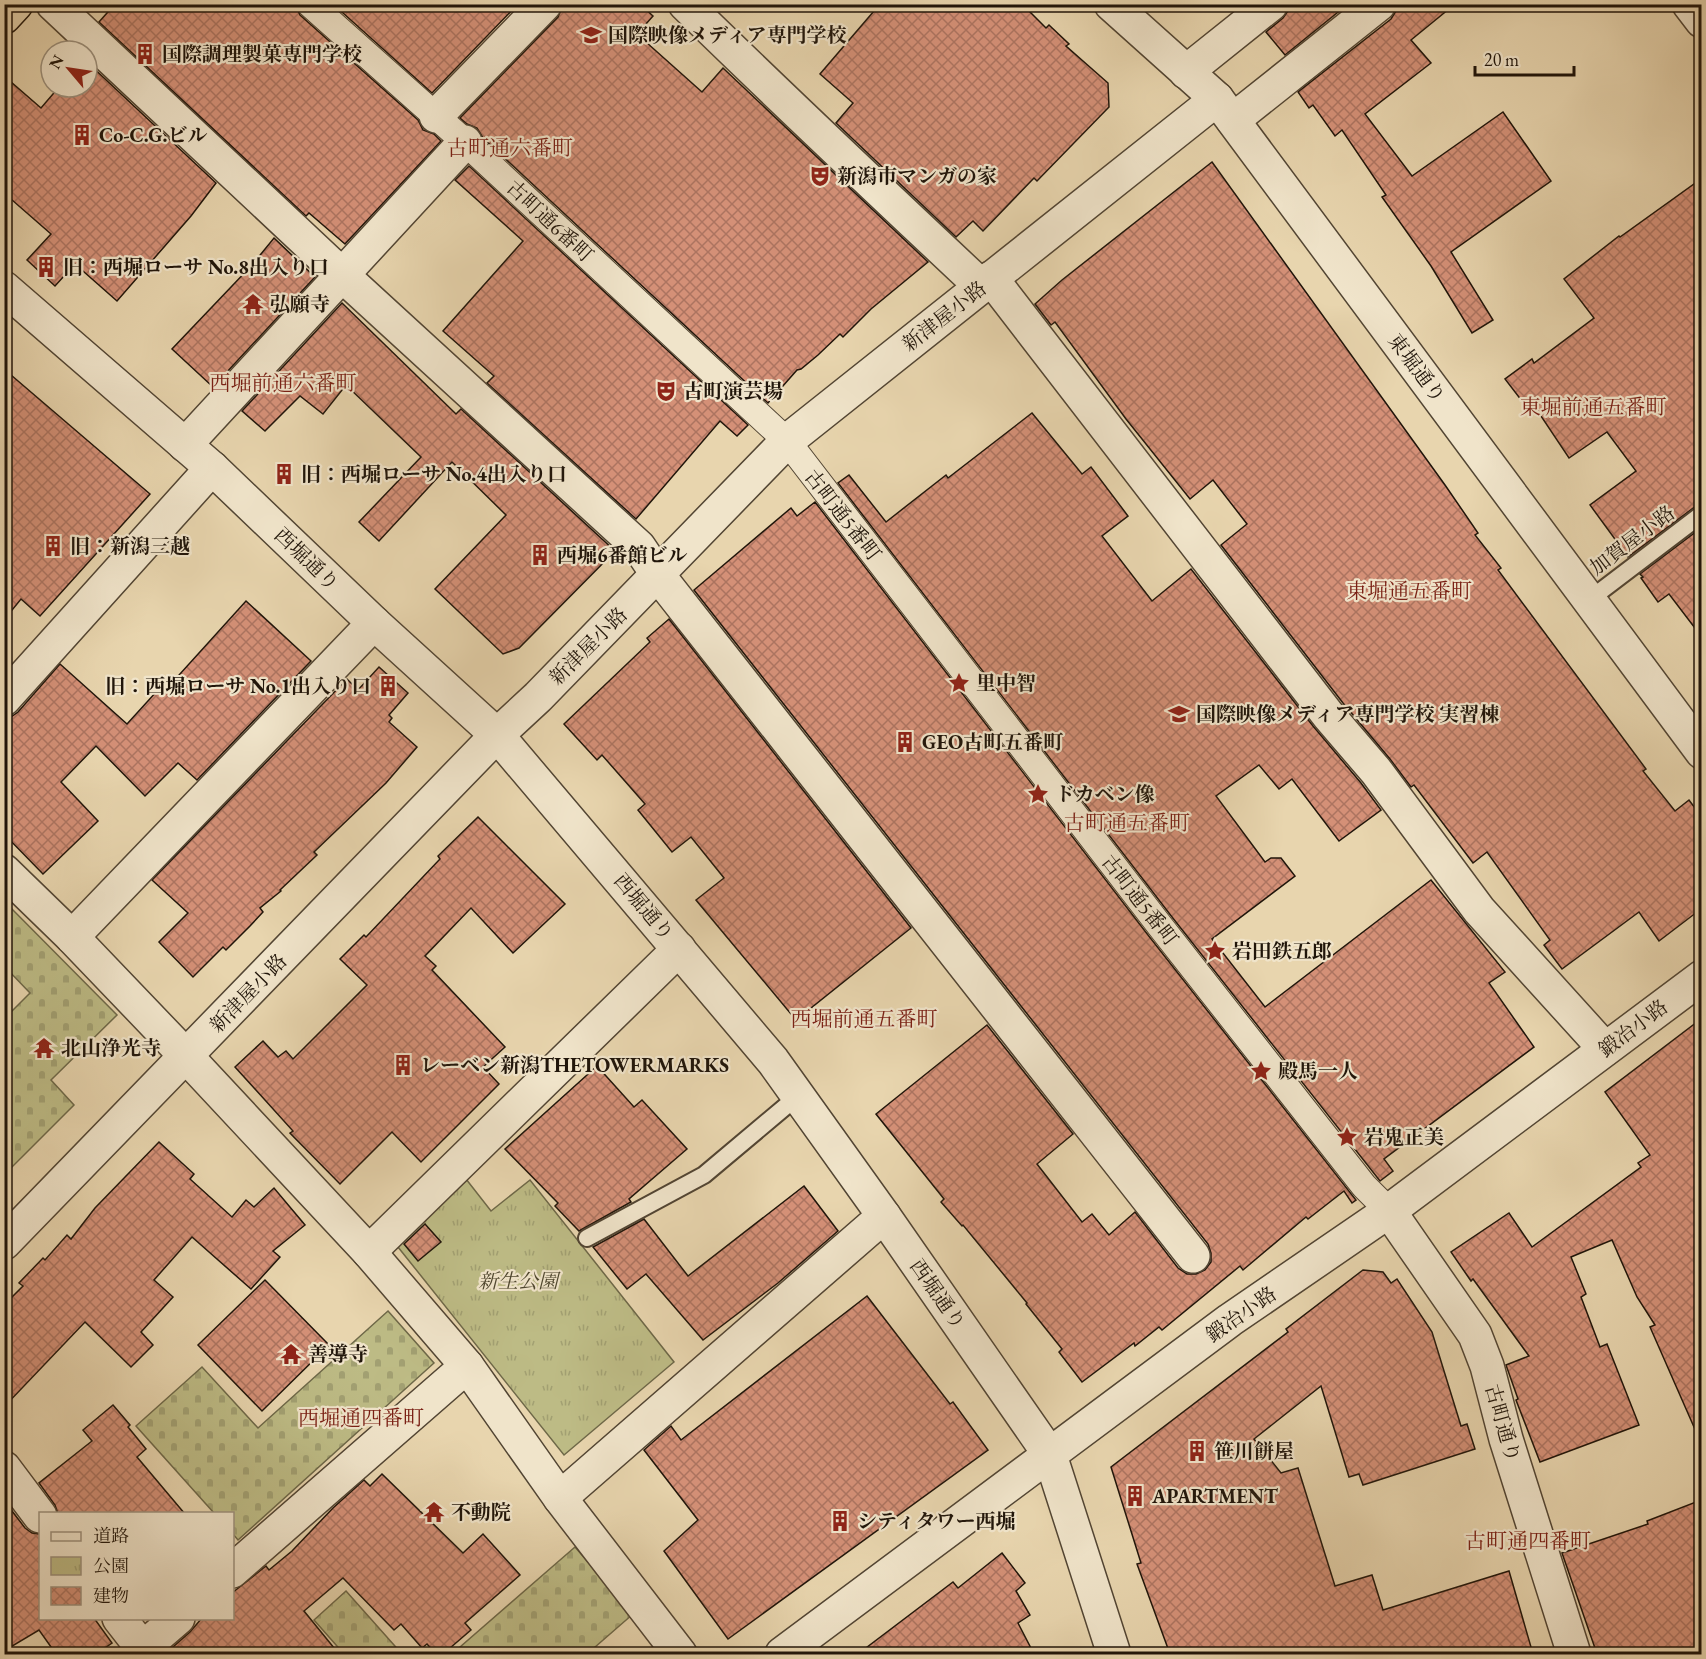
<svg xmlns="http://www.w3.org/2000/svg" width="1706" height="1659" font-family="'EB Garamond','Noto Serif JP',serif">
	<defs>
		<pattern id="cemetery-stones" width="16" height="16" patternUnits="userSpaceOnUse" patternTransform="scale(1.5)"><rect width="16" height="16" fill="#bdbb85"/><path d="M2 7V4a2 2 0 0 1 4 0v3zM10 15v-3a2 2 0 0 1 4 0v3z" fill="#a2a072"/></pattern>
		<pattern id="park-tufts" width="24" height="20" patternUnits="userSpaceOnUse" patternTransform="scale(1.5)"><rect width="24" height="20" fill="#bdbb85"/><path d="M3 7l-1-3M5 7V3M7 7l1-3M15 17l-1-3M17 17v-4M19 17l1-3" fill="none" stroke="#a2a072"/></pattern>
		<pattern id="building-cross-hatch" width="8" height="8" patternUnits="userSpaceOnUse" patternTransform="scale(1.5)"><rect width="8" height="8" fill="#d49077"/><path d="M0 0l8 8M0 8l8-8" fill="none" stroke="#ac7460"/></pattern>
	</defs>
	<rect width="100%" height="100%" fill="#e8d5ae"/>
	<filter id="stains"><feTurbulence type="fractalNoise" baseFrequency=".00333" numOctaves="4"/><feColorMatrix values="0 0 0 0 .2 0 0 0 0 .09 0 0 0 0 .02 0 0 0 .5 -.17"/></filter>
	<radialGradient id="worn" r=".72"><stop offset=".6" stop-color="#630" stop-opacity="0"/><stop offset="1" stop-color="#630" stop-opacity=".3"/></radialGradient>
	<!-- cemetery -->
	<g fill="url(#cemetery-stones)" stroke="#6e6848" stroke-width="1.5">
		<path d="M8,905L117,1015L51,1080L74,1105L5,1174V1018L30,993L5,967V908Z"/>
		<path d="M388,1311L434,1363L238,1540L233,1534L232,1514L214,1513L136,1426L202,1367L258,1428Z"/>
		<path d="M575,1547L633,1614L587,1654H452Z"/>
		<path d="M346,1591L402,1654H344L314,1620Z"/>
	</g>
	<!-- park -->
	<path fill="url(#park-tufts)" stroke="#6e6848" stroke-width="1.5" d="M466,1179L491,1211L530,1180L674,1362L564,1455L394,1242Z"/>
	<!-- building -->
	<g fill="url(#building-cross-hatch)" stroke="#20150a" stroke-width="1.5">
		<path d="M115,4H295L300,15L418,120L423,130L434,134L441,141L345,244L309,213L306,216L99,22Z"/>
		<path d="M333,4H518L432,93Z"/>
		<path d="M563,4H640L653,16L637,34L702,92L723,68L928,262L871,309L843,337L840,334L818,355L801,369L797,370L768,403L483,138L477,128L467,124L460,118L558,17Z"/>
		<path d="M880,4H1022L1046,28L1049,25L1069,44L1066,46L1108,83L1109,107L1037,181L1034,178L983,231L973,221L956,237L836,123L853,103L820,74Z"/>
		<path d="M1289,4H1348L1285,55L1266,32L1283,18L1288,11Z"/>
		<path d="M1397,4H1455L1411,40L1431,63L1365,114L1412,176L1503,112L1551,181L1451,252L1493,320L1472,333L1431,266L1382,197L1386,195L1342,130L1335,136L1313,105L1309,108L1298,92L1391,19L1396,11Z"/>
		<path d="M87,62L216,183L191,216L117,301L75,264L55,286L27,260L51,234L4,193V76L41,108L59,87H87Z"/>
		<path d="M1212,162L1445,485L1478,533L1475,535L1501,568L1498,570L1646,769L1643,771L1675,811L1689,800L1701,816V909L1659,941L1639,912L1562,969L1544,945L1550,940L1487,852L1473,863L1414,785L1411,787L1390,759L1343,703L1221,545L1247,524L1213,480L1190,499L1126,419L1055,322L1051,325L1035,304L1062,280Z"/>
		<path d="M469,166L748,425L737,436L720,421L636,519L487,383L494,376L443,331L523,241L455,180Z"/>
		<path d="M1701,179V504L1696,506L1628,557L1590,505L1636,471L1607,432L1569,458L1531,401L1525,405L1505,379L1532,359L1534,363L1594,318L1564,279L1619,236L1620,237Z"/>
		<path d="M274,238L315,277L213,387L172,349L252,265Z"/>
		<path d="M342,303L456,414L461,409L615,551L519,648L503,654L435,589L506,515L452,462L379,541L359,522L421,457L346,385L323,414L300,396L265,431L242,411Z"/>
		<path d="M4,369L150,494L40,616L21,599L4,620Z"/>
		<path d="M1032,413L1082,474L1091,467L1128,516L1102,536L1152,601L1191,569L1313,726L1361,783L1381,810L1339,841L1292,779L1279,789L1259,765L1216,796L1265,862L1271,858H1281L1295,876L1212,939L1265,1007L1431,880L1505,972L1489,983L1534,1047L1384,1159L1393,1171L1380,1181L1172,917L838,483L849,475L886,522L946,475L948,478Z"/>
		<path d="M815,502L1148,935L1356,1200L1352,1203L1344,1191L1308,1219L1306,1217L1243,1270L1240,1266L1162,1330L1159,1327L1135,1346L1134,1343L1082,1382L1059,1352L1062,1349L1026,1304L1027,1303L963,1225L962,1226L941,1202L944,1199L876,1114L987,1025L1073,1134L1037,1164L1082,1222L1092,1214L1109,1235L1135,1212L1178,1268L1187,1274H1196L1205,1270L1211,1262V1253L1208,1244L694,590L791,508L797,516Z"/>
		<path d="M1701,528V636L1669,594L1658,602L1641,578L1643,577L1640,574Z"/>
		<path d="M246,601L311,661L197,780L178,763L145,796L96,746L61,782L98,821L43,874L4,834V722L18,712L60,664L127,724L157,691L161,695Z"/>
		<path d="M669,619L911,928L796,1020L696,900L724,878L691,837L672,852L638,810L645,804L602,755L597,760L564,724L650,642L647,638Z"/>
		<path d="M379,667L408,693L389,715L392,718L389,722L417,747L386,783L314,852L317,855L280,890L281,891L260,908L263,912L250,926L226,950L223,947L193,977L159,942L188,913L152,880L347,679L358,690Z"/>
		<path d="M478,817L565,904L513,953L471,908L425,956L436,966L432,970L505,1047L483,1067L499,1084L421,1162L392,1132L340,1184L290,1133L293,1131L235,1067L263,1041L278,1057L286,1051L293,1059L367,985L340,959L364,935L366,937L440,859L438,856Z"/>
		<path d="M1701,1019V1443L1650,1327L1655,1325L1637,1297L1612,1240L1571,1257L1586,1294L1581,1297L1600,1347L1607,1344L1639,1425L1540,1462L1516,1400L1518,1399L1506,1365L1529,1356L1473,1279L1471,1281L1451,1252L1509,1213L1532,1247L1641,1167L1638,1163L1650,1155L1605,1092Z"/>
		<path d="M597,1066L634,1107L642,1100L687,1149L629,1199L631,1202L579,1231L555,1206L558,1203L505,1149Z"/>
		<path d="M159,1142L194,1174L190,1179L232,1217L246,1200L254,1207L274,1188L305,1225L273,1251L280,1257L251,1289L192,1237L154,1280L173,1297L141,1332L153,1345L131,1367L85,1322L4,1407V1305L23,1286L19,1283L43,1258L45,1260L67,1235L71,1239L95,1208Z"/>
		<path d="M804,1186L838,1231L778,1283L703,1340L646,1274L627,1289L593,1247L644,1219L688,1276Z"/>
		<path d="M425,1224L441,1242L418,1261L404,1244Z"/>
		<path d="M1363,1270L1383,1272L1391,1283L1397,1279L1432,1332L1461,1426L1467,1424L1475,1449L1363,1485L1359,1474L1349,1477L1321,1386L1254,1439L1281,1473L1298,1468L1335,1586L1372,1575L1383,1610L1509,1571L1533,1654H1369L1367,1648L1344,1654H1170L1137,1564L1141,1563L1111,1467L1288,1332L1286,1329Z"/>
		<path d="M265,1280L329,1345L262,1411L198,1345Z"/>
		<path d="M867,1296L950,1404L953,1402L988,1450L728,1639L664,1551L698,1520L644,1450L671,1426L681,1440Z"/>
		<path d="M113,1405L130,1425L128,1427L146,1449L137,1457L185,1514H58L55,1505L39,1483L92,1441L83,1430Z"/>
		<path d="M382,1474L463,1553L483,1534L520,1575L465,1623L471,1630L443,1654H436L427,1644L422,1648L401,1624L394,1630L343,1578L304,1611L339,1654H165L190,1632L202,1618H232V1593L266,1566L269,1570L292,1551L333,1508L364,1480L370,1486Z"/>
		<path d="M1701,1500V1654H1597L1562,1553L1648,1524L1647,1521Z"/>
		<path d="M9,1507L25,1528L32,1533L40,1534V1618H94L112,1643L96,1654H56L39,1630L4,1651V1510Z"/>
		<path d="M1002,1553L1025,1583L1016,1591L1030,1615L1018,1623L1034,1654H858L953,1582L958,1588Z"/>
	</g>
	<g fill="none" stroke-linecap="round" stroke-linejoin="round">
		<defs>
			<g id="service">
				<path d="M1589,600L1702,514"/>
				<path d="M587,1238L704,1175L798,1096"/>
			</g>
			<path id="pedestrian" d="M310,4L465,142L787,441L1160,926L1364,1186L1389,1211"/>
			<g id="minor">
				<path d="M53,4L342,275L639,547L658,575L1193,1256"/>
				<path d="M685,4C783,100 882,193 981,286"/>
				<path d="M1689,4L1702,21"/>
				<path d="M1186,72L1271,4"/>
				<path d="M436,116L545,4"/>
				<path d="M1233,120L1379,4"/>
				<path d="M991,278L1328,715L1376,771L1479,910L1605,1049"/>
				<path d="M185,445L465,142"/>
				<path d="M4,699L212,468"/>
				<path d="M4,871L72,937L186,1056L369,1252L467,1366L560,1498L680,1654"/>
				<path d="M72,937L374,623"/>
				<path d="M1389,1211L1475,1335L1487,1366L1506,1439L1574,1654"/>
				<path d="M4,1243L497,735L538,697L787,441L1217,99"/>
				<path d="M369,1252L679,949"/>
				<path d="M4,1468L40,1516"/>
				<path d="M560,1498L884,1216"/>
				<path d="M232,1571L467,1366"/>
				<path d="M119,1618L147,1654"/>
				<path d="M136,1654L178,1618"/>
			</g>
			<g id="tertiary">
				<path d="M1111,4L1217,99L1702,752"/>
				<path d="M4,288L212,468L374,623L497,735L773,1061L884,1216L1050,1455L1114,1654"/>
				<path d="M782,1654L1230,1320L1389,1211L1702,977"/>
			</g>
			<path id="trunk" d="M4,17L16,4"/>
		</defs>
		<!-- service casing -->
		<use href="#service" stroke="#524533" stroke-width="20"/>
		<!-- pedestrian casing -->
		<use href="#pedestrian" stroke="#524533" stroke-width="28"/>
		<!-- minor casing -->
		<use href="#minor" stroke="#524533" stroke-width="36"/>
		<!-- tertiary casing -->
		<use href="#tertiary" stroke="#524533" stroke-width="36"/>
		<!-- trunk casing -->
		<use href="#trunk" stroke="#20150a" stroke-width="36"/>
		<!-- service -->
		<use href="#service" stroke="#f0e4ca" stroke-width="16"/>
		<!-- pedestrian -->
		<use href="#pedestrian" stroke="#f0e4ca" stroke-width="26"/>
		<!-- minor -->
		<use href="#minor" stroke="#f0e4ca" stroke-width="33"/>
		<!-- tertiary -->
		<use href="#tertiary" stroke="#f0e4ca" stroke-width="33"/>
		<!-- trunk -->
		<use href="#trunk" stroke="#e8d5ae" stroke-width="33"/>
	</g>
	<!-- icons -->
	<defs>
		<symbol id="university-bare" viewBox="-9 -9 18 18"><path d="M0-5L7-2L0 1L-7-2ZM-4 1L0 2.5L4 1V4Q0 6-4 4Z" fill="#8f2418" stroke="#f0e4ca" stroke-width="2.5" paint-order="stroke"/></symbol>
		<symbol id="building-bare" viewBox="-9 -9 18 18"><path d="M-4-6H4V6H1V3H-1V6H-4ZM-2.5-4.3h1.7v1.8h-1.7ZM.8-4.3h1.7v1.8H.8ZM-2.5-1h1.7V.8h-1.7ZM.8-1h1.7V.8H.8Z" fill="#8f2418" stroke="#f0e4ca" stroke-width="2.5" paint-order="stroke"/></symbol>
		<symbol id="theatre-bare" viewBox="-9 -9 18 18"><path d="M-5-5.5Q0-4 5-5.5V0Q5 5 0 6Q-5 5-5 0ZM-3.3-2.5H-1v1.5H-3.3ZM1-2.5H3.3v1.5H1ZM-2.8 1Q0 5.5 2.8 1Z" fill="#8f2418" stroke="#f0e4ca" stroke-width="2.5" paint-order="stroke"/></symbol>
		<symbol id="temple-bare" viewBox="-9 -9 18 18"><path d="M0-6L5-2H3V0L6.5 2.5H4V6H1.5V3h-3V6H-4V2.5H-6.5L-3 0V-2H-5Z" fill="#8f2418" stroke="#f0e4ca" stroke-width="2.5" paint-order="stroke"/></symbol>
		<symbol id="sight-bare" viewBox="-9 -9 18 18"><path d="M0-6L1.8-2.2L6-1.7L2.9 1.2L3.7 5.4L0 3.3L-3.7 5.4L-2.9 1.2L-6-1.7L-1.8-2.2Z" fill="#8f2418" stroke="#f0e4ca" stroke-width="2.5" paint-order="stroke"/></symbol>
	</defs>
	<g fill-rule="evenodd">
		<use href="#university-bare" x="576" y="20" width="30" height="30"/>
		<use href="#building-bare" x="130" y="39" width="30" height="30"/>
		<use href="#building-bare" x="67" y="120" width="30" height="30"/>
		<use href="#theatre-bare" x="805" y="161" width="30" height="30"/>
		<use href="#building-bare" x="31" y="252" width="30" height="30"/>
		<use href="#temple-bare" x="238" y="289" width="30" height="30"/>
		<use href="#theatre-bare" x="651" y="376" width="30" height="30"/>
		<use href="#building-bare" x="269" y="459" width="30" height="30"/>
		<use href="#building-bare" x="38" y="531" width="30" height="30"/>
		<use href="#building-bare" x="525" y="540" width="30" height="30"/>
		<use href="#sight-bare" x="944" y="668" width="30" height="30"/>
		<use href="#building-bare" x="373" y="671" width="30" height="30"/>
		<use href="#university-bare" x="1164" y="699" width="30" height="30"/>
		<use href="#building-bare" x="890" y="727" width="30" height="30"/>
		<use href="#sight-bare" x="1023" y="779" width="30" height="30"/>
		<use href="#sight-bare" x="1200" y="936" width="30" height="30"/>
		<use href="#temple-bare" x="29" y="1033" width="30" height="30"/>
		<use href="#building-bare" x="388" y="1050" width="30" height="30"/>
		<use href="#sight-bare" x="1246" y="1056" width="30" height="30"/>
		<use href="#sight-bare" x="1332" y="1122" width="30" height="30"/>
		<use href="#temple-bare" x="276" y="1339" width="30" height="30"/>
		<use href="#building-bare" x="1182" y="1436" width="30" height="30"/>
		<use href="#building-bare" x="1120" y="1481" width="30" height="30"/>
		<use href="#temple-bare" x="419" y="1497" width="30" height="30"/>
		<use href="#building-bare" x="825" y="1506" width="30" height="30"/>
	</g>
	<g text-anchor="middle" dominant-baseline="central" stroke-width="4.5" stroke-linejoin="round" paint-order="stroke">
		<!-- poi labels -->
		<g font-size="20" font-weight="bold" fill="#20150a" stroke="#f0e4ca" text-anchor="start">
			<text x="608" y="35">国際映像メディア専門学校</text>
			<text x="162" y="54">国際調理製菓専門学校</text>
			<text x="99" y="135">Co-C.G.ビル</text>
			<text x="837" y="176">新潟市マンガの家</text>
			<text x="63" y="267">旧：西堀ローサ No.8出入り口</text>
			<text x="270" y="304">弘願寺</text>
			<text x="683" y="391">古町演芸場</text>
			<text x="301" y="474">旧：西堀ローサ No.4出入り口</text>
			<text x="70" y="546">旧：新潟三越</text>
			<text x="557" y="555">西堀6番館ビル</text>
			<text x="976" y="683">里中智</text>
			<text x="371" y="686" text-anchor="end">旧：西堀ローサ No.1出入り口</text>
			<text x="1196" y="714">国際映像メディア専門学校 実習棟</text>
			<text x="922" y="742">GEO古町五番町</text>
			<text x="1055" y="794">ドカベン像</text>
			<text x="1232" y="951">岩田鉄五郎</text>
			<text x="61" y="1048">北山浄光寺</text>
			<text x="420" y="1065">レーベン新潟THETOWERMARKS</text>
			<text x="1278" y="1071">殿馬一人</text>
			<text x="1364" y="1137">岩鬼正美</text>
			<text x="308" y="1354">善導寺</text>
			<text x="1214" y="1451">笹川餅屋</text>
			<text x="1152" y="1496">APARTMENT</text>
			<text x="451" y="1512">不動院</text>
			<text x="857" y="1521">シティタワー西堀</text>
		</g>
		<!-- street labels -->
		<g font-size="20" fill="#20150a" stroke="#f0e4ca">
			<text transform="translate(550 221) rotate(43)">古町通6番町</text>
			<text transform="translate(944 316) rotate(-38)">新津屋小路</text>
			<text transform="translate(1417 368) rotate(53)">東堀通り</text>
			<text transform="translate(843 515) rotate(52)">古町通5番町</text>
			<text transform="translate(1632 540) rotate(-37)">加賀屋小路</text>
			<text transform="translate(307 559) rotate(44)">西堀通り</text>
			<text transform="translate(588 646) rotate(-45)">新津屋小路</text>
			<text transform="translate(1140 900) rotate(52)">古町通5番町</text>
			<text transform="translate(644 907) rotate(50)">西堀通り</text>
			<text transform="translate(248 993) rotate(-46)">新津屋小路</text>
			<text transform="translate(1633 1028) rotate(-37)">鍛冶小路</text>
			<text transform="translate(938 1294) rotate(55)">西堀通り</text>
			<text transform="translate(1241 1314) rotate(-35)">鍛冶小路</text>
			<text transform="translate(1503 1423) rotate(74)">古町通り</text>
		</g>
		<!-- park labels -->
		<g font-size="20" font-style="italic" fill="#4f472f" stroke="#f0e4ca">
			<text x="518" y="1281">新生公園</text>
		</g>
		<!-- neighbourhood labels -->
		<g font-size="21" fill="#7a1f14" stroke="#f0e4ca">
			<text x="510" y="147">古町通六番町</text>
			<text x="283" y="382">西堀前通六番町</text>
			<text x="1593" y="406">東堀前通五番町</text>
			<text x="1409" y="590">東堀通五番町</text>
			<text x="1127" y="822">古町通五番町</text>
			<text x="864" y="1018">西堀前通五番町</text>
			<text x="361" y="1417">西堀通四番町</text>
			<text x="1528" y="1540">古町通四番町</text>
		</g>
	</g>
	<!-- margin -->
	<rect width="1706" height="1659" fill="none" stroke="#e8d5ae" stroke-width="24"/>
	<rect x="6" y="6" width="1694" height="1647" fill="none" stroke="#20150a" stroke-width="3"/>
	<rect x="12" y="12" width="1682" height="1635" fill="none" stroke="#20150a" stroke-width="1.5"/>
	<!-- legend -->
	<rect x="39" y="1512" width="195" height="108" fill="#f0e4ca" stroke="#9d917d" stroke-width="1.5"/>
	<rect x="51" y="1532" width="30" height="9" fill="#f0e4ca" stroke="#9d917d" stroke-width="1.5"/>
	<text x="93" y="1542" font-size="18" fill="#20150a">道路</text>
	<rect x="51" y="1557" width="30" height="18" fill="url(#park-tufts)" stroke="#9d917d" stroke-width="1.5"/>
	<text x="93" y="1572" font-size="18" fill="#20150a">公園</text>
	<rect x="51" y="1587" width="30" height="18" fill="url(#building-cross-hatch)" stroke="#9d917d" stroke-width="1.5"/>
	<text x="93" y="1602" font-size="18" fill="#20150a">建物</text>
	<!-- north arrow -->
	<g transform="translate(69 69) rotate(299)"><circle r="28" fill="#f0e4ca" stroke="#9d917d" stroke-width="1.5"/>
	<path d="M0-4.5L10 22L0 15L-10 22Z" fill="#8f2418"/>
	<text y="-9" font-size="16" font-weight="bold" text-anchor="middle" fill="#20150a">N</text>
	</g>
	<!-- scale -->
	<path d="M1475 66v9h99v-9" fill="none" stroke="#20150a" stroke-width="3"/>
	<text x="1484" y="66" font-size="18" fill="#20150a" stroke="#f0e4ca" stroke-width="4.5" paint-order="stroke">20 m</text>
	<rect width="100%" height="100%" filter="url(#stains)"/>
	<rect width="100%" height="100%" fill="url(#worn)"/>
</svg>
